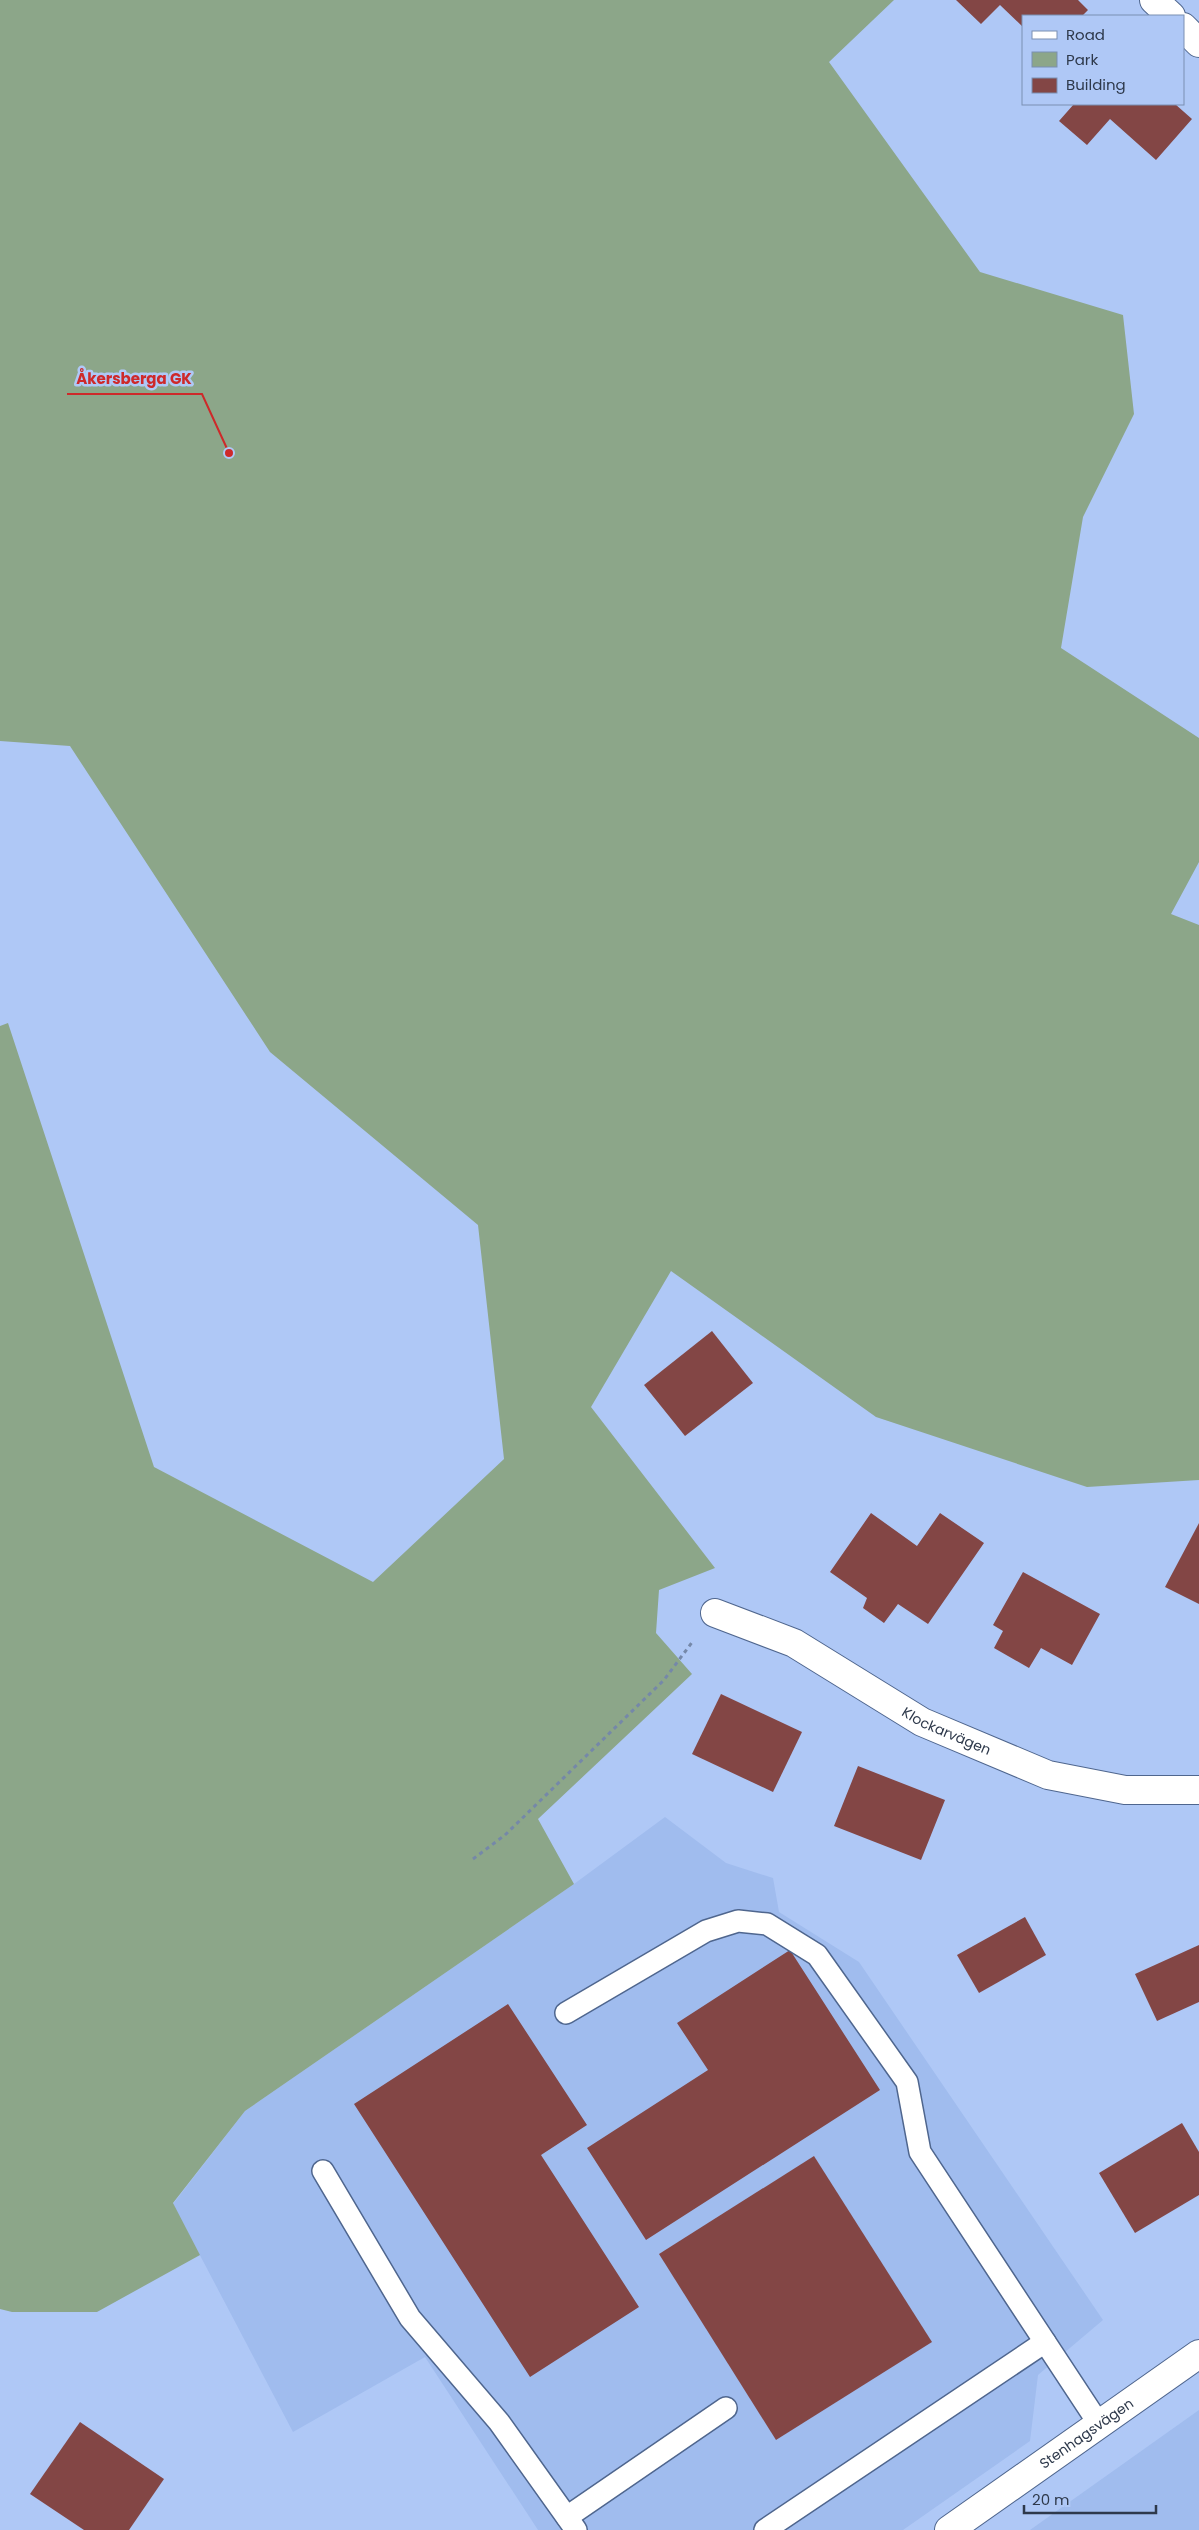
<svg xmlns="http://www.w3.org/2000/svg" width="1199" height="2530" font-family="Poppins,sans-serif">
	<rect width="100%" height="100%" fill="#afc8f6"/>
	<!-- built -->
	<g fill="#a0bcee">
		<path d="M665,1817L726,1863L773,1878L779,1912L859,1962L1103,2320L1038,2375L1030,2441L903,2530H538L425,2357L293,2432L173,2204L245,2111L574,1884Z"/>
		<path d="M1199,2410V2530H1030Z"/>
	</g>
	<!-- green -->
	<path fill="#8ca689" d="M0,0H894L829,62L980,272L1123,315L1134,414L1083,517L1061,648L1199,738V862L1171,914L1199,925V1480L1087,1487L876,1417L671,1271L591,1407L715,1568L659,1590L656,1633L692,1674L538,1819L574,1884L245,2111L173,2203L200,2255L97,2312H12L0,2309V1026L8,1023L154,1467L373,1582L504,1459L478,1225L270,1052L70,746L0,741Z"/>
	<!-- building -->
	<g fill="#834645">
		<path d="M956,0H1078L1088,10L1082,16H1023V27L1000,5L981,24Z"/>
		<path d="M1074,104H1175L1192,119L1156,160L1110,119L1087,145L1059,121Z"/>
		<path d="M712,1331L753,1383L685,1436L644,1385Z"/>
		<path d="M871,1513L917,1546L940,1513L984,1543L928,1624L898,1604L884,1623L863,1608L867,1598L830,1572Z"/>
		<path d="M1199,1523V1604L1165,1587Z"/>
		<path d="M1023,1572L1100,1614L1072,1665L1041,1648L1029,1668L994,1648L1003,1631L993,1625Z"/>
		<path d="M721,1694L802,1732L773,1792L692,1754Z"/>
		<path d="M858,1766L945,1800L921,1860L834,1826Z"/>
		<path d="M1025,1917L1046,1955L979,1993L957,1955Z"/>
		<path d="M1199,1945V2002L1157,2021L1135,1974Z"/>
		<path d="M790,1950L880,2090L646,2240L587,2148L708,2070L677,2023Z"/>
		<path d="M508,2004L587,2125L541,2155L639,2307L530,2377L354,2104Z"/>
		<path d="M1182,2123L1199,2152V2195L1135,2233L1099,2173Z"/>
		<path d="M814,2156L932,2342L776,2440L659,2254Z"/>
		<path d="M80,2422L164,2479L129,2530H84L30,2494Z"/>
	</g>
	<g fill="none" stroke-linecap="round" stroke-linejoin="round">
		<defs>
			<g id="lane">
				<path d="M566,2013L706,1931L738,1921L767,1924L817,1955L907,2082L920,2152L1099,2424"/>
				<path d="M323,2171L410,2318L499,2422L576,2530"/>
				<path d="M567,2517L726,2408"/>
				<path d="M765,2530L1045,2342"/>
			</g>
			<g id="street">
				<path d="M1154,0L1171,16"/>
				<path d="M1183,27L1199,43"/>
				<path id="s1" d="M715,1613L794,1643L922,1722L1048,1775L1125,1790H1199"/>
				<path id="s2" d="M949,2530L1199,2354"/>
			</g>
		</defs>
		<!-- lane casing -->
		<use href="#lane" stroke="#4f668e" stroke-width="24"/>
		<!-- street casing -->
		<use href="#street" stroke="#4f668e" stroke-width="30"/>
		<!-- path -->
		<path stroke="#7588a9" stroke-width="3" stroke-dasharray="4 4" stroke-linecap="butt" d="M473,1859L505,1835L664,1680L693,1641"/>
		<!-- lane -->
		<use href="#lane" stroke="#fff" stroke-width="21"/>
		<!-- street -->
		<use href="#street" stroke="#fff" stroke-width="28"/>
	</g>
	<g text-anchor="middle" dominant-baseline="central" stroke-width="5" stroke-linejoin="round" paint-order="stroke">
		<!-- street labels -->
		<g font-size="14" fill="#2e394b" stroke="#afc8f6">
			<text stroke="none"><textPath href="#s1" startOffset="261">Klockarvägen</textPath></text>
			<text stroke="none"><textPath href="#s2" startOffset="168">Stenhagsvägen</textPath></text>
		</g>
	</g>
	<!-- callouts -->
	<path fill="none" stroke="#ce292a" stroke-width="2" d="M229 453L202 394H67"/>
	<circle fill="#ce292a" stroke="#afc8f6" stroke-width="2" cx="229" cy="453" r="5"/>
	<g font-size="15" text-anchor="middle" font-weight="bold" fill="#ce292a" stroke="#afc8f6" stroke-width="5" stroke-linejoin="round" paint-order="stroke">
		<text x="134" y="384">Åkersberga GK</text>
	</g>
	<!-- legend -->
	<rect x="1022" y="15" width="162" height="90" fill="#afc8f6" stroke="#7b8fb2"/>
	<rect x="1032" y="31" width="25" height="8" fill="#ffffff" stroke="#7b8fb2"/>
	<text x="1066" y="40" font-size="15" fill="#2e394b">Road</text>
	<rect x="1032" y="52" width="25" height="15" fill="#8ca689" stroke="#7b8fb2"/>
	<text x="1066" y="65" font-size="15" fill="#2e394b">Park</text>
	<rect x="1032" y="78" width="25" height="15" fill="#834645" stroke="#7b8fb2"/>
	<text x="1066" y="90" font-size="15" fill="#2e394b">Building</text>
	<!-- scale -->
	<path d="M1024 2505v8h132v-8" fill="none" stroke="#2e394b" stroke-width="2.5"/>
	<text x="1032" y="2505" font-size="15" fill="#2e394b" stroke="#afc8f6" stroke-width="4" paint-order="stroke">20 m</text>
</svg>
